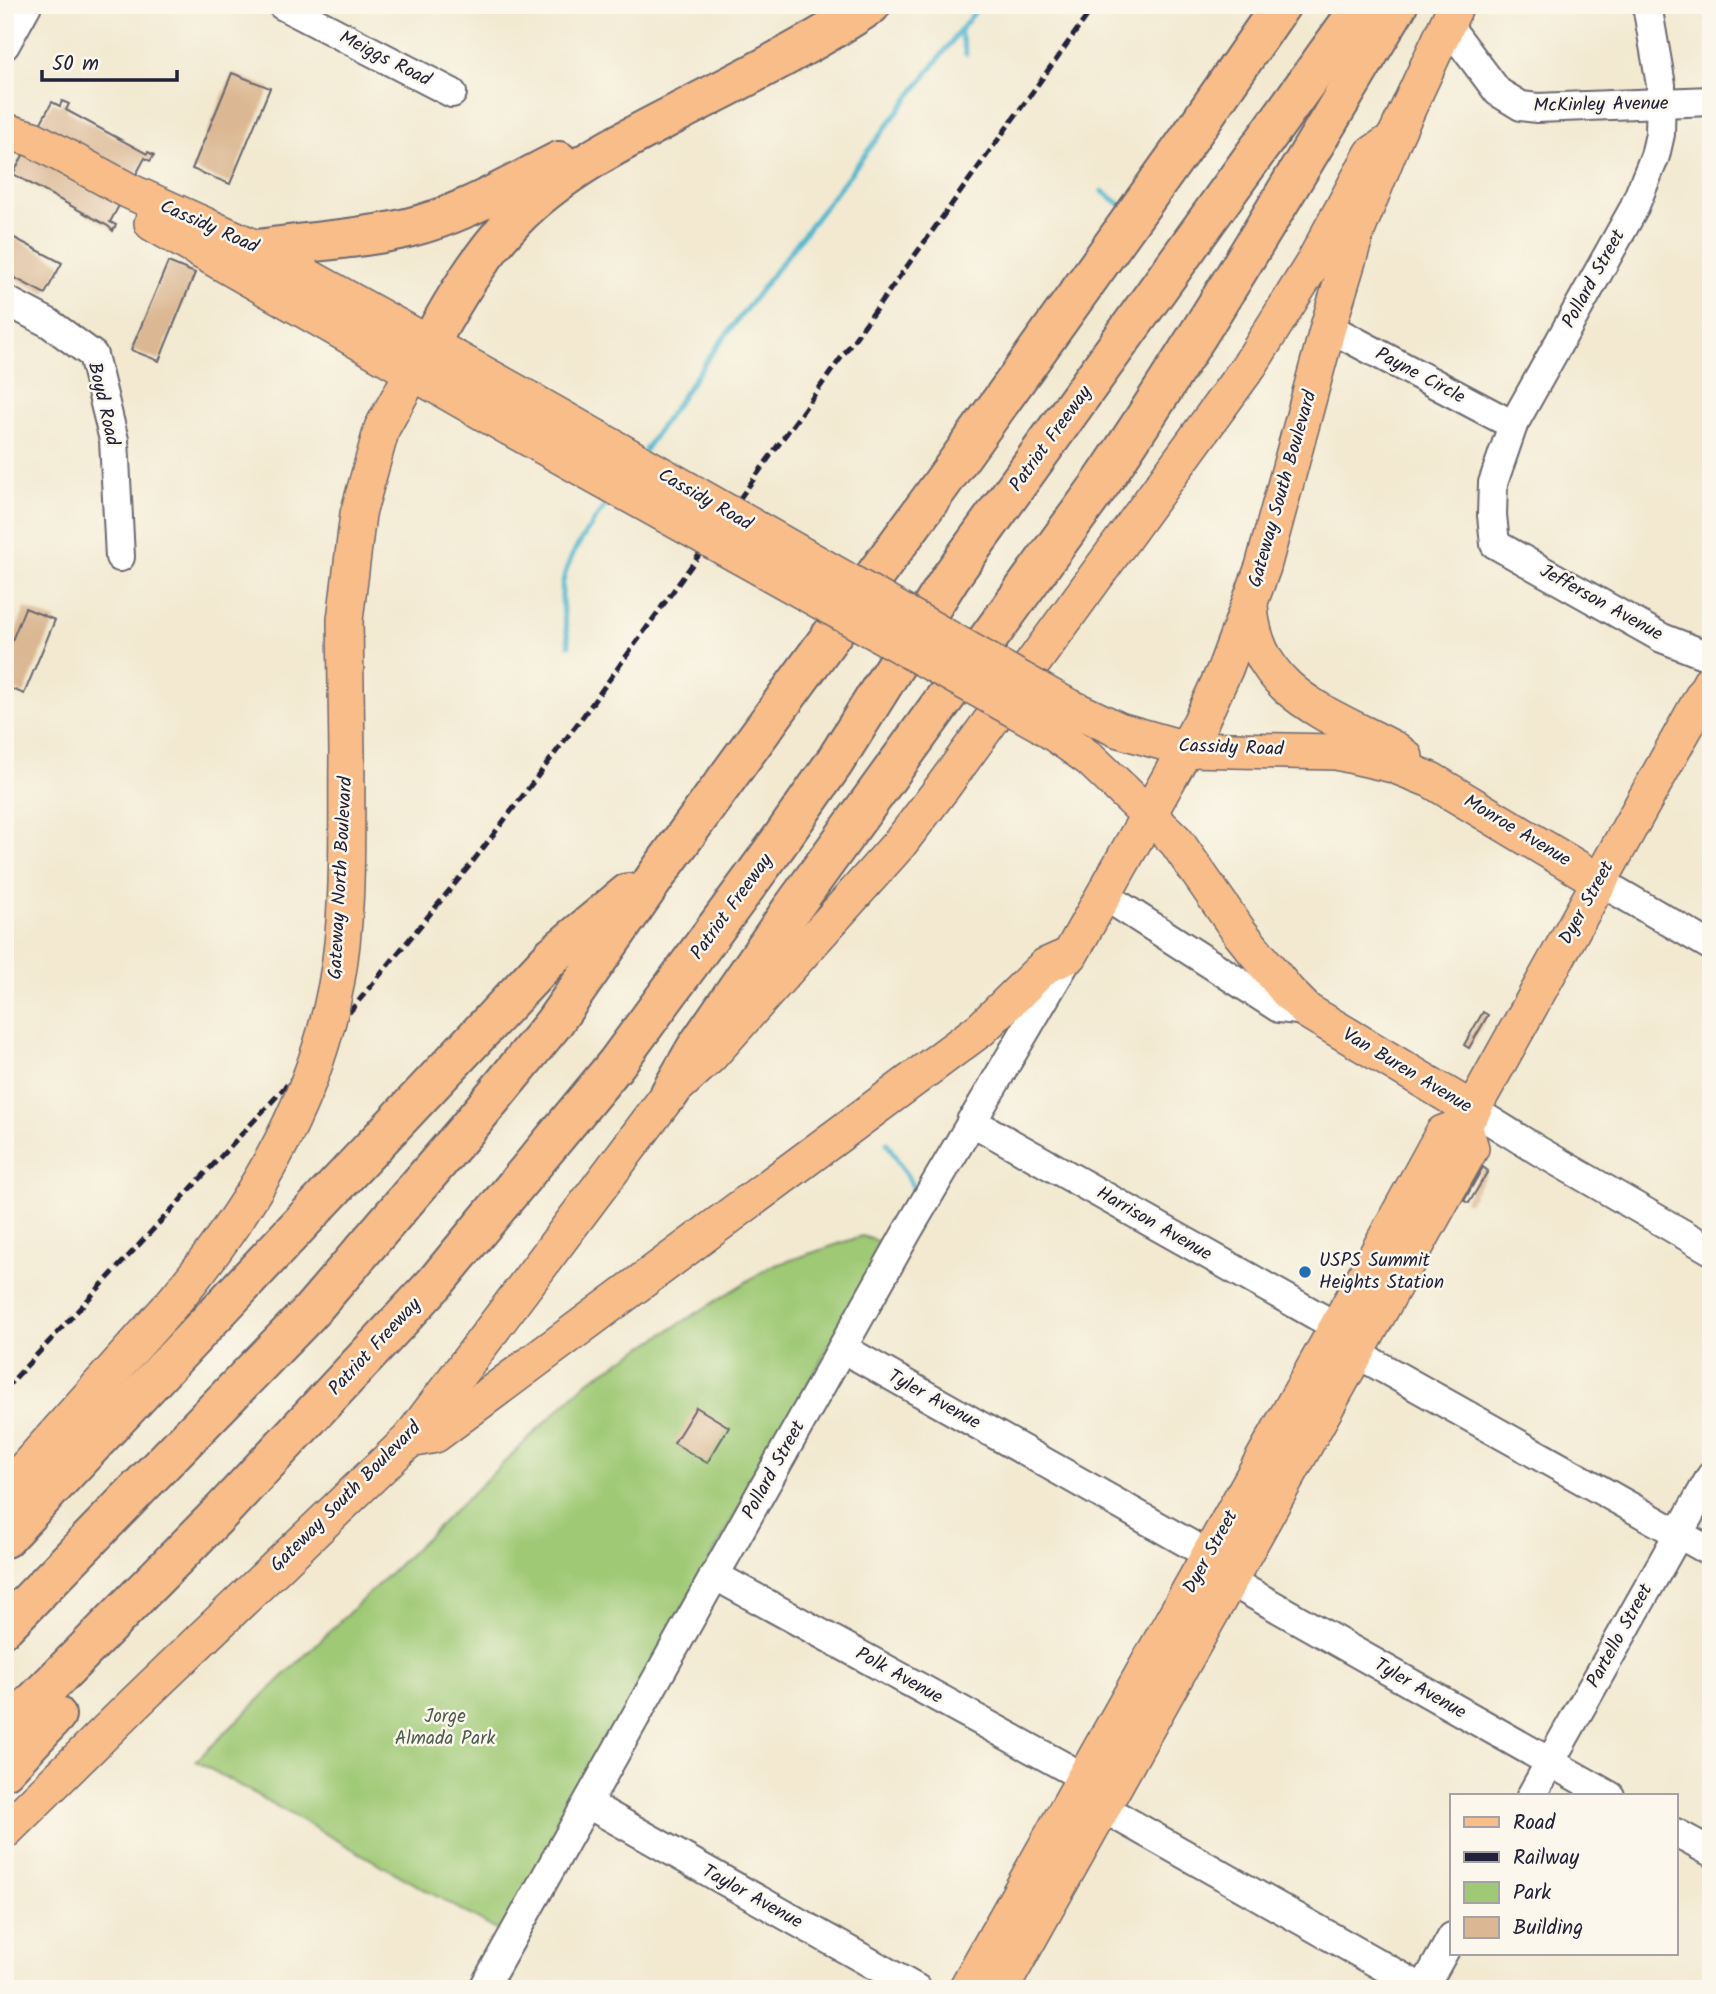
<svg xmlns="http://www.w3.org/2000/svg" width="1716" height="1994" font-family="Kalam,sans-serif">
	<rect width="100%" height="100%" fill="#fbf7ec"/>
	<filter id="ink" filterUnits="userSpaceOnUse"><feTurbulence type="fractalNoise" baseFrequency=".0143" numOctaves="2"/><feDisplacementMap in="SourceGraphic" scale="14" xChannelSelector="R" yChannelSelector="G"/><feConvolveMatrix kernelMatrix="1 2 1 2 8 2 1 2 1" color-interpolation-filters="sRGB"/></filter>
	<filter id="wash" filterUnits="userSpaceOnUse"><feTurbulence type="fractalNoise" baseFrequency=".00686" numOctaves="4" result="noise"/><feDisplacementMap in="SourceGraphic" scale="28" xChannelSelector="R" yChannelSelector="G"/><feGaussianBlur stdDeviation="1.57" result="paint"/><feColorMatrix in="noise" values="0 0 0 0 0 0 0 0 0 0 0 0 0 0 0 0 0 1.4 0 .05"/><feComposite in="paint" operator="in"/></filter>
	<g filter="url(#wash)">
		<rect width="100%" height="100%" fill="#f2e9d0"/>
		<!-- green -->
		<path fill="#9fc975" stroke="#607658" stroke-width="2" d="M862,1236L886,1244L502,1933L196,1761L587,1382L770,1267Z"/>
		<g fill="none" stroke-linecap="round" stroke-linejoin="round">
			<!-- stream -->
			<g stroke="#51b8d0" stroke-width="5">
				<path d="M960,30L966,54"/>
				<path d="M1102,191L1124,207"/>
				<path d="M645,450L709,357L980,5"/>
				<path d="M569,645C567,629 562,612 562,596C560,562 592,524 611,498"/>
				<path d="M887,1143L915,1190"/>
			</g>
		</g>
		<g id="blocks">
			<!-- building -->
			<g fill="#dbb793">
				<path d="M232,73L270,88L230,184L192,169Z"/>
				<path d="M62,101L69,104L66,110L147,154L148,152L154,155L150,161L145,158L110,222L116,225L113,231L108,226L13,174L52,102L60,106Z"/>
				<path d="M5,233L62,263L45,294L5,273Z"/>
				<path d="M168,262L195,273L159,361L131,350Z"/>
				<path d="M25,608L55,620L24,694L5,686V658Z"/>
				<path d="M1483,1012L1488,1015L1469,1048L1464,1045Z"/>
				<path d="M1483,1167L1488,1171L1469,1203L1464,1201Z"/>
				<path d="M696,1407L729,1427L707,1463L674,1443Z"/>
			</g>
		</g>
	</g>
	<g filter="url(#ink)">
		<use href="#blocks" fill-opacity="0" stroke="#6b686f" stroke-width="2"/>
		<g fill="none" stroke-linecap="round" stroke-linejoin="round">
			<defs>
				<g id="minor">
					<path d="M282,5L452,93"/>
					<path d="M1647,5L1661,85L1660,134L1655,156L1633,210L1513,425L1493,483L1492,515L1495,544L1662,638L1711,657"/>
					<path d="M1446,23L1498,92L1521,106L1537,108L1711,101"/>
					<path d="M5,45L27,5"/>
					<path d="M5,300L49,323L93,355L114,440L120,557"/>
					<path d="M1328,327L1513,425"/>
					<path d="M1599,881L1711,946"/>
					<path d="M1105,896L1279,1008L1307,1011"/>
					<path d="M1473,1110L1539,1151L1711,1250"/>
					<path d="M971,1121L1337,1327"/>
					<path d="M842,1348L1209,1555"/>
					<path d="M1356,1353L1711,1552"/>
					<path d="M714,1575L1085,1778"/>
					<path d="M1230,1581L1610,1796"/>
					<path d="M1531,1796L1711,1476"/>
					<path d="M588,1804L917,1989"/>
					<path d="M1103,1808L1423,1989"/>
					<path d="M1676,1833L1711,1852"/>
					<path d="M483,1989L907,1232L1070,955"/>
					<path d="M1423,1989L1452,1937"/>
				</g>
				<g id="major">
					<path d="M5,131L33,139L129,191L258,249L527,398"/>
					<path d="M152,223L510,428"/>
					<path d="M1250,605C1254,693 1329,714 1396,750L1405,757"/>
					<path d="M1064,704L1119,730L1186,749L1336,752L1393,765L1431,780L1599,881"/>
					<path d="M1042,725L1090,759L1176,841L1240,933L1287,991L1307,1011L1473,1110"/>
					<path d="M347,756L345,620L358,514L382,428L424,352"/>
					<path d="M415,1439L435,1435L981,1029L1045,966L1070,955L1200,723L1225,669L1263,567L1328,327L1357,231L1394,139L1456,5"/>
					<path d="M5,1491L165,1312"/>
					<path d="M5,1831L138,1700L409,1440L670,1093L709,1057L900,843L942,788L1251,363L1312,265L1372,154L1394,139"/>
					<path d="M966,1989L1337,1327L1443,1133L1464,1125L1711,681"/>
					<path d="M1001,1989L1471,1148L1464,1125"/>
				</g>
				<g id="highway">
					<path d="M258,249C308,241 358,240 407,228C462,215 509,186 559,161"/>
					<path d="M430,343C454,299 480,256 514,220C559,173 622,141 679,112C744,78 810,46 871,5"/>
					<path d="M670,1093L696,1048L791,910L1102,482C1207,327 1302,165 1398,5"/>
					<path d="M5,1538L553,955L628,893"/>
					<path d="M5,1626L309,1313L466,1130L553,1024L666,862L940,486L1183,147L1281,5"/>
					<path d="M5,1731L222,1511L435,1283L616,1064L779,842L834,763L950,578L1362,5"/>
					<path d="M5,1770L56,1715"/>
				</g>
			</defs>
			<!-- minor casing -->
			<use href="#minor" stroke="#6b686f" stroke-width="32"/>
			<!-- major casing -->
			<use href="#major" stroke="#6b686f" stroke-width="38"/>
			<!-- highway casing -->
			<use href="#highway" stroke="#6b686f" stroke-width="42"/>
			<!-- minor -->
			<use href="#minor" stroke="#fff" stroke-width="28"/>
			<!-- major -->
			<use href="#major" stroke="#f8bd89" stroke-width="35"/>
			<!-- highway -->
			<use href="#highway" stroke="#f8bd89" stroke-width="38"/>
			<!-- rail -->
			<path stroke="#22223b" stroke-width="5" stroke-dasharray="10 5" stroke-linecap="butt" d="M5,1389L277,1096L343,1020L471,864L581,719L1095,5"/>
			<defs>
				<g id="major-bridge">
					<path d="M527,398L1064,704"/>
					<path d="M510,428L1042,725"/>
					<path d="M165,1312C246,1217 313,1109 336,985C350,911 346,830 347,756"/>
				</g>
			</defs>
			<!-- major-bridge casing -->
			<use href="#major-bridge" stroke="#6b686f" stroke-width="38" stroke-linecap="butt"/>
			<!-- major-bridge -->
			<use href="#major-bridge" stroke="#f8bd89" stroke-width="35"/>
		</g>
	</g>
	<!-- markers -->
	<circle fill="#1f6fb2" stroke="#fbf7ec" stroke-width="2.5" cx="1305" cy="1272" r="7"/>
	<g text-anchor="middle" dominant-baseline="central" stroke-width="5" stroke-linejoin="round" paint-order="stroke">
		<!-- street labels -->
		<g font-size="19" fill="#22223b" stroke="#fbf7ec">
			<text transform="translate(385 59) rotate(27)">Meiggs Road</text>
			<text transform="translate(1601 105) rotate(-1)">McKinley Avenue</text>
			<text transform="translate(209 227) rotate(24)">Cassidy Road</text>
			<text transform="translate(1594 279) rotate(-61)">Pollard Street</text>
			<text transform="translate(1420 376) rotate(28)">Payne Circle</text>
			<text transform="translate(103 404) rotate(77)">Boyd Road</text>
			<text transform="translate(1051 439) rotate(-54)">Patriot Freeway</text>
			<text transform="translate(1283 489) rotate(-74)">Gateway South Boulevard</text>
			<text transform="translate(705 500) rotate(30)">Cassidy Road</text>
			<text transform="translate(1601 603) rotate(29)">Jefferson Avenue</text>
			<text transform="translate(1231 748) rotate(2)">Cassidy Road</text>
			<text transform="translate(1517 831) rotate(31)">Monroe Avenue</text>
			<text transform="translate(341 878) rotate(-87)">Gateway North Boulevard</text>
			<text transform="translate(1587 903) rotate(-61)">Dyer Street</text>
			<text transform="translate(732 907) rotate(-54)">Patriot Freeway</text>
			<text transform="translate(1407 1071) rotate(31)">Van Buren Avenue</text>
			<text transform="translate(1154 1224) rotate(30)">Harrison Avenue</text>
			<text transform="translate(375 1347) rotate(-47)">Patriot Freeway</text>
			<text transform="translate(934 1400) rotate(29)">Tyler Avenue</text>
			<text transform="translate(774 1470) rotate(-61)">Pollard Street</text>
			<text transform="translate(346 1497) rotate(-45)">Gateway South Boulevard</text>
			<text transform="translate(1211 1552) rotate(-61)">Dyer Street</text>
			<text transform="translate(1620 1636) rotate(-61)">Partello Street</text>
			<text transform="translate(899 1676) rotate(29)">Polk Avenue</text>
			<text transform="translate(1420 1689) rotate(30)">Tyler Avenue</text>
			<text transform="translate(752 1897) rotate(29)">Taylor Avenue</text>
		</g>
		<!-- poi labels -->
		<g font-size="19" fill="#22223b" stroke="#fbf7ec" text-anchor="start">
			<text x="1319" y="1261">USPS Summit<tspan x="1319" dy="22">Heights Station</tspan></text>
		</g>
		<!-- park labels -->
		<g font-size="19" fill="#4e5c4f" stroke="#fbf7ec">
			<text x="445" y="1717">Jorge<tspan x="445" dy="22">Almada Park</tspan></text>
		</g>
	</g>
	<!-- margin -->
	<rect width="1716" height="1994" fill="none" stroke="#fbf7ec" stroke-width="28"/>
	<!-- legend -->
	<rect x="1450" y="1794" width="228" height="161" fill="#fbf7ec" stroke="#a4a2a5" stroke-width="2"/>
	<rect x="1464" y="1817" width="35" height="10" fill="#f8bd89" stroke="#a4a2a5" stroke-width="2"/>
	<text x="1513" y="1829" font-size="21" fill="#22223b">Road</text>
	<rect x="1464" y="1852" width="35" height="10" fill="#22223b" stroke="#a4a2a5" stroke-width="2"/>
	<text x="1513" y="1864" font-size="21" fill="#22223b">Railway</text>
	<rect x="1464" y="1882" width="35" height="21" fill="#9fc975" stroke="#a4a2a5" stroke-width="2"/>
	<text x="1513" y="1899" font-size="21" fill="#22223b">Park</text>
	<rect x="1464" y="1917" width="35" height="21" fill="#dbb793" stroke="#a4a2a5" stroke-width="2"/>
	<text x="1513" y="1934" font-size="21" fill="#22223b">Building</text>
	<!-- scale -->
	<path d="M42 70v10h135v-10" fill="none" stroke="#22223b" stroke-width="3.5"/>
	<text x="52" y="70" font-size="21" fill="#22223b" stroke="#fbf7ec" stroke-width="5" paint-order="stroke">50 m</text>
</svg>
